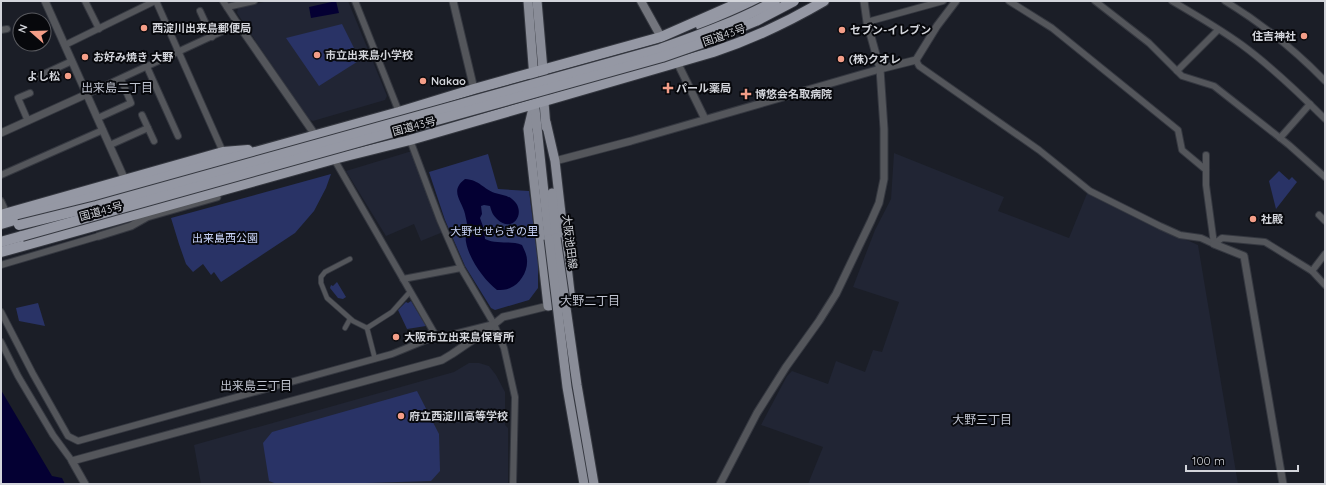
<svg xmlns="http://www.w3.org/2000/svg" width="1326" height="485" font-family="Quicksand,'Noto Sans JP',sans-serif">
	<rect width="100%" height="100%" fill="#1b1e27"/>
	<!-- built -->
	<g fill="#212534">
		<path d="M268,1H348L387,96L385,100L313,121L308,119L237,13L238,8Z"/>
		<path d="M412,151L443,232L421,241L414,224L386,236L346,171Z"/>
		<path d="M894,153L1004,197L998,211L1069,238L1088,191L1133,216L1198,245L1238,484H808L823,447L761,425L787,376L792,371L828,384L836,361L865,372L873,350L882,352L899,302L853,287L875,230L891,199Z"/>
		<path d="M469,363H479L489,366L496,375L505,392V425L508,428V484H201L194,445L454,372Z"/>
	</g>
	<!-- green -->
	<g fill="#293366">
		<path d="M342,24L360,60L319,86L286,38Z"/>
		<path d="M488,154L498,189L529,191L538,260V288L529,300L495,310L491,308L465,266L445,220L429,172Z"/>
		<path d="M1279,171L1289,180L1292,177L1297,182L1276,209L1269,181Z"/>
		<path d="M331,174L326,188L314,211L295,233L221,282L214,272L211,275L203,264L193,272L186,264L179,244L171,218Z"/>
		<path d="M337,282L346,297L343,299L338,298L330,288L331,285L333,286Z"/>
		<path d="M411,301L426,326L407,329L398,310L406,302L408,303Z"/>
		<path d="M38,303L45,326L19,321L16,308Z"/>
		<path d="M417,391L439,434L440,471L431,481L334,484H277L269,481L263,443L272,432Z"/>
	</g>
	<!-- water -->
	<g fill="#040033">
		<path d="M336,1L339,13L311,18L309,7Z"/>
		<path d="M465,179C480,180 483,189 495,193C501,195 507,195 512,199C528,211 513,235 497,219C493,215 492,213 490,206L484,205L481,206L482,214L480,218L484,229L485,239C497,245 510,240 522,245C524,249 527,255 527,260C528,271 520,284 510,288C506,290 501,290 497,290C484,280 469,259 466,242C465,238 467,234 467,230C468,225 466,219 465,214C462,201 449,191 465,179Z"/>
		<path d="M1,390L52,476L62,478L65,484H2Z"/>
	</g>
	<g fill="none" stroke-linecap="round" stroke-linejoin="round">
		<defs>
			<g id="pedestrian">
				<path d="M350,259L325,272L321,277V283L327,298L353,321L367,328"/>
				<path d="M345,328L350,319"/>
				<path d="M375,359L367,328L392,312L408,294"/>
			</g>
			<g id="minor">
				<path d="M85,1L99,29"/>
				<path d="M156,1L223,152"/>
				<path d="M355,1L399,112"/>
				<path d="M1009,1L1052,28L1178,130L1182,150L1206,170"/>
				<path d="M1095,1L1149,43L1182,76L1214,86L1289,145L1325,177"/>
				<path d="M1172,1C1196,15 1220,29 1242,45C1272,67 1299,93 1325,119"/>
				<path d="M1225,1C1261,23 1295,50 1325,81"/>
				<path d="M227,7L254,1"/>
				<path d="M200,11L212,37"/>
				<path d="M867,22L943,1"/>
				<path d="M1,30L7,29"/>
				<path d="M65,45L155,1"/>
				<path d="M916,60L919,66L1039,150L1090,191L1160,226L1180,235L1201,238L1214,244"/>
				<path d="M147,67L178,136"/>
				<path d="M1177,71L1218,30"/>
				<path d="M35,78L72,61"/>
				<path d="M87,94L238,24L223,1"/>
				<path d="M142,115L154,141"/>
				<path d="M98,118L131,103L121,79"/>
				<path d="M28,121L18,98L30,93"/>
				<path d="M1280,138L1310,104"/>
				<path d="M410,140L440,220L461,268L494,324L504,348L515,397L513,484"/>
				<path d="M110,145L148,128"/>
				<path d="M1206,155V185L1214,244"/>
				<path d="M334,159L436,336"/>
				<path d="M1,175L103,130"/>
				<path d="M1,201L7,214"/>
				<path d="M1319,215L1325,221"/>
				<path d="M1214,244L1222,238L1265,242L1312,271L1325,285"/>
				<path d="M1,265L99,236"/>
				<path d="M1312,271L1325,254"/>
				<path d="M403,279L461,268"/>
				<path d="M1,312L33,374L68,436L78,441L392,354L436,336L442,337L494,324"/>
				<path d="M1,342L18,376L53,435L72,461"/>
			</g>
			<g id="tertiary">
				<path d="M45,1L125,180"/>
				<path d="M453,1L474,89"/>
				<path d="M238,24L318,139"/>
				<path d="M677,62L705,119"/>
				<path d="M1,133L87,94"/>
				<path d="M555,161L631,141L880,69L916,60L937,26L956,1"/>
				<path d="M99,236L131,226L147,217L217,197"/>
				<path d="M1214,244L1244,256L1283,484"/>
				<path d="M85,484L72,461L442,360L452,354L483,333L503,317L548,306"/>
				<path d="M720,484L757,413L786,367L819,321L836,294L871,221L879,203L884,179V129L880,69L867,22L864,1"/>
			</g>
			<path id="secondary" d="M641,1L661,37"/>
			<g id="primary">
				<path d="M528,1L534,78"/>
				<path d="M537,1L543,70L544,102L546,127"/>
				<path d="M534,104L528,129L548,306L571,301L555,161L546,122"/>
				<path d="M535,109L549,239"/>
				<path d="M552,193L556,238"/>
			</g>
			<g id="trunk">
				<path d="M701,26L726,17L760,1"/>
				<path d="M1,215L223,152L248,150"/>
				<path d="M1,224L72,203L399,112L474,89L661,37L743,1"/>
				<path d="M1,242L22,236"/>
				<path d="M1,252L334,159L410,140L713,52C752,39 788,22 824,1"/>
			</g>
		</defs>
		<!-- pedestrian casing -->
		<use href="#pedestrian" stroke="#353840" stroke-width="6"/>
		<!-- minor casing -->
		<use href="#minor" stroke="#353840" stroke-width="8"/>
		<!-- tertiary casing -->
		<use href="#tertiary" stroke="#353840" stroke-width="9"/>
		<!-- secondary casing -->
		<use href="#secondary" stroke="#353840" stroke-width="10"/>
		<!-- primary casing -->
		<use href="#primary" stroke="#353840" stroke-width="11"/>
		<!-- trunk casing -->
		<use href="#trunk" stroke="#353840" stroke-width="12"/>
		<!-- pedestrian -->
		<use href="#pedestrian" stroke="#54565b" stroke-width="4.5"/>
		<!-- minor -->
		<use href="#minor" stroke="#54565b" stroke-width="6"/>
		<!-- tertiary -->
		<use href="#tertiary" stroke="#54565b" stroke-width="7"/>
		<!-- secondary -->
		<use href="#secondary" stroke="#73757d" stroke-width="8"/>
		<!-- primary -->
		<use href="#primary" stroke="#8a8d98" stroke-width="9"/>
		<!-- trunk -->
		<use href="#trunk" stroke="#9598a4" stroke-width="10"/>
		<defs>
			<g id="primary-bridge">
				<path d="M556,238L577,385L594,484"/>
				<path d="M549,239L567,387L584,484"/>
			</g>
			<g id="trunk-bridge">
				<path d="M19,225L96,206L660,49C700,35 738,21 775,1"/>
				<path d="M22,236L662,57L705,42L756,21L794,1"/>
			</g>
		</defs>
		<!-- primary-bridge casing -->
		<use href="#primary-bridge" stroke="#353840" stroke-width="11" stroke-linecap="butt"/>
		<!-- trunk-bridge casing -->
		<use href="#trunk-bridge" stroke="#353840" stroke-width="12" stroke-linecap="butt"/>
		<!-- primary-bridge -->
		<use href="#primary-bridge" stroke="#8a8d98" stroke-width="9"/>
		<!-- trunk-bridge -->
		<use href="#trunk-bridge" stroke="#9598a4" stroke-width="10"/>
	</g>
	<!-- markers -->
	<g fill="#f49e88" stroke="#07080c" stroke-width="1.5">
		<circle cx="144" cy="28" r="4"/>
		<circle cx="842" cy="30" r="4"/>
		<circle cx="1304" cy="36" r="4"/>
		<circle cx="317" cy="55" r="4"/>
		<circle cx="85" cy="57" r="4"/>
		<circle cx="841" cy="59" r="4"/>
		<circle cx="68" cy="76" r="4"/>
		<circle cx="423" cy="81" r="4"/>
		<path d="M666 82h4v4h4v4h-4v4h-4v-4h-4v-4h4z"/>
		<path d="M744 88h4v4h4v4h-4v4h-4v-4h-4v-4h4z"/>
		<circle cx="1253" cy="219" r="4"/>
		<circle cx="396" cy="337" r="4"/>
		<circle cx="401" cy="416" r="4"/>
	</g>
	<g text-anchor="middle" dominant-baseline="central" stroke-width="4" stroke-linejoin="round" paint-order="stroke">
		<!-- poi labels -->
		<g font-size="11" font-weight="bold" fill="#d3d5db" stroke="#07080c" text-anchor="start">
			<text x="152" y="28">西淀川出来島郵便局</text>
			<text x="850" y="30">セブン-イレブン</text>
			<text x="1296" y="36" text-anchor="end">住吉神社</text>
			<text x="325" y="55">市立出来島小学校</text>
			<text x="93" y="57">お好み焼き 大野</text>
			<text x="849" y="59">(株)クオレ</text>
			<text x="60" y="76" text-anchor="end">よし松</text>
			<text x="431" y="81">Nakao</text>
			<text x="676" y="88">パール薬局</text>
			<text x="755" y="94">博悠会名取病院</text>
			<text x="1261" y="219">社殿</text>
			<text x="404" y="337">大阪市立出来島保育所</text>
			<text x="409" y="416">府立西淀川高等学校</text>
		</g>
		<!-- street labels -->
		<g font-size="11" fill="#d3d5db" stroke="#07080c">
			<text transform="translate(724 35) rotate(-19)">国道43号</text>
			<text transform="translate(414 126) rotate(-15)">国道43号</text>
			<text transform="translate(101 211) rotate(-15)">国道43号</text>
			<text transform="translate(570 242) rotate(83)">大阪池田線</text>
		</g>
		<!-- park labels -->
		<g font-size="11" fill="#c9d4f9" stroke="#07080c">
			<text x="494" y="231">大野せせらぎの里</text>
			<text x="225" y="238">出来島西公園</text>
		</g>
		<!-- neighbourhood labels -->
		<g font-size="12" fill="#c0c4d0" stroke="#07080c">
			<text x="117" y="87">出来島二丁目</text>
			<text x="590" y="300">大野二丁目</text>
			<text x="256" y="385">出来島三丁目</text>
			<text x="982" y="419">大野三丁目</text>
		</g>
	</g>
	<!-- border -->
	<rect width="1326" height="485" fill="none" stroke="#d3d5db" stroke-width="4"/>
	<!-- north arrow -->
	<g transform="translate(32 32) rotate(290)"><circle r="19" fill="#07080c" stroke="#595a5f"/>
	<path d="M0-3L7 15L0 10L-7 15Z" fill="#f49e88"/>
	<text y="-6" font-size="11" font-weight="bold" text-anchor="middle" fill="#d3d5db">N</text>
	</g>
	<!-- scale -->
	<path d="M1186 465v6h112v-6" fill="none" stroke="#d3d5db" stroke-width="2"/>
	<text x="1192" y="465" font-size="12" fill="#d3d5db" stroke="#07080c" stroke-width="3" paint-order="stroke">100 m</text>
</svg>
